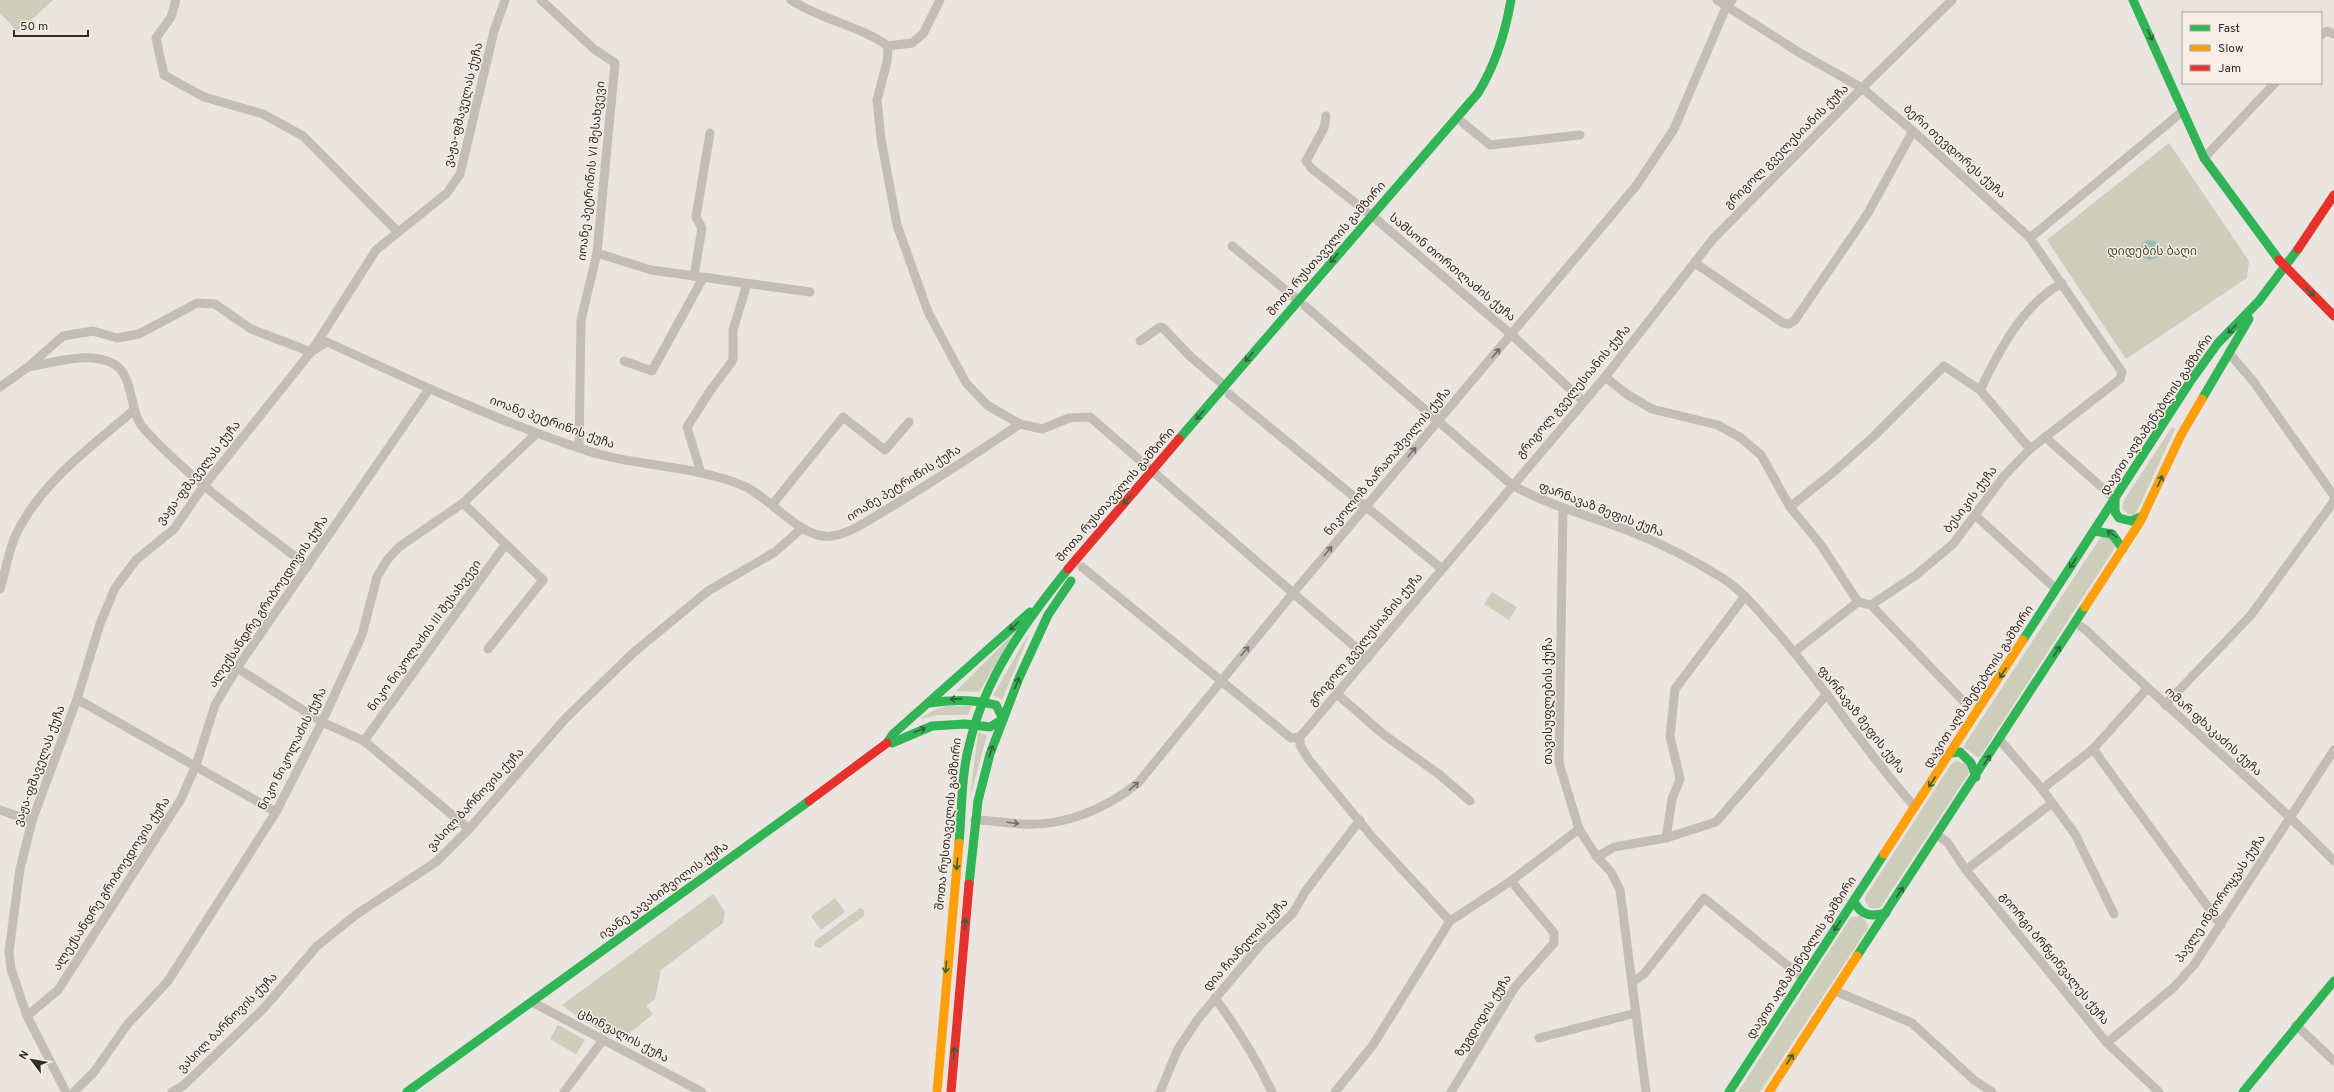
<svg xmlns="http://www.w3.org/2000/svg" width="2334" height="1092" font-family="Overpass,'Noto Sans Georgian',sans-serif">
	<rect width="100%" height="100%" fill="#eae5e0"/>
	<!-- green -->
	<g fill="#cccebb">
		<path d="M0,0H53L18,32L0,13Z"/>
		<path d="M2169,143L2249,261L2247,278L2126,359L2047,240Z"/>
		<path d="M2172,427L2175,429L2139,507L2134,515L2128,514L2122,508L2124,500Z"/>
		<path d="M2107,535L2115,545L2114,549L1979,758L1963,747L2100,538Z"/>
		<path d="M1492,592L1517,607L1509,620L1484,604Z"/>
		<path d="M1014,633L979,692L956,691Z"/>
		<path d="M1028,635H1029L1002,700L993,695Z"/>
		<path d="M947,706H972L968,715H937L920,719L934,710Z"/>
		<path d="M978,732L987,735L970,798Z"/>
		<path d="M1957,761L1968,765L1969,773L1880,908H1870L1865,901V897L1952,763Z"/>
		<path d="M713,894L725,912L723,923L661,970L655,999L646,1006L653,1014L626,1036L619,1028L609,1036L578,1017L562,1005Z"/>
		<path d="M835,898L845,912L821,930L811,916Z"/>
		<path d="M860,908L864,910V916L820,948L814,946L815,941Z"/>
		<path d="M1861,916L1867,923L1868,928L1760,1092H1738L1851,917Z"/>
		<path d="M558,1025L585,1040L576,1054L550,1039Z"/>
	</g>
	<!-- water -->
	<circle fill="#9ebab7" cx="2150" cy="250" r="10"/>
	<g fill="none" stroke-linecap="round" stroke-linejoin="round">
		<!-- street -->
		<g stroke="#c3bdb9" stroke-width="9">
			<path d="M176,0L171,17L156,38L164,75L204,97L263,114L303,136L398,232"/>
			<path d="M541,0L594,49L615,63L597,253L581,320L579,448"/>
			<path d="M791,0C821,20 858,25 888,46L887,62L877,100L881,139L897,225L928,312L966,383L987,405L1020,424L1042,429L1069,418L1090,417L1368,658"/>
			<path d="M1717,0L1800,53L1862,88L1913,131L2030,238L2122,372L2120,379L2030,449L2004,476L1953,544L1916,575L1871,605L1858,602L1794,652"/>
			<path d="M2321,35L2327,31L2334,34"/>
			<path d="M888,46L912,43L923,34L940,0"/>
			<path d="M1326,116L1324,128L1306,161L1311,168L1372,216"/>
			<path d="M1462,122L1490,145L1580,135"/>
			<path d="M2204,158L2275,83"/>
			<path d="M1377,220L1512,335L1583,401"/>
			<path d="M2030,238L2183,111"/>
			<path d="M1232,246L1298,300"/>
			<path d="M597,253L651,270L810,292"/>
			<path d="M1695,263L1783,323L1789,324L1795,320L1868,213L1913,131"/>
			<path d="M694,276L702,228L696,217L710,133"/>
			<path d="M1305,306L1512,485C1550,506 1587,515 1627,530C1660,543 1694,560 1724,579C1745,593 1760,613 1777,632C1826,688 1865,752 1915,807"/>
			<path d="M1140,341L1160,327L1163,328L1191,357L1225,386"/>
			<path d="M2229,353L2253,381L2334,496"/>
			<path d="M624,361L652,371L703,278"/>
			<path d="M28,367C53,363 87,351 112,363C135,374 128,411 144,429C193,482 251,523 308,566"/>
			<path d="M1605,377L1628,395L1652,409L1718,425L1741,438L1761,455L1790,507L1821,545L1858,602"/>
			<path d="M0,387L28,367L63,336L93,331L117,338L139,334L197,303L215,304L251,329L311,352L327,342C410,380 493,419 579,448C632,467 692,464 744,486C770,497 802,541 832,536C851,533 867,521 884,511C930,484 975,454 1020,424"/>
			<path d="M1980,390C1999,351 2023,304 2062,283"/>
			<path d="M1229,394L1442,569"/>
			<path d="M2045,437L2115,499"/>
			<path d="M701,473L687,427L710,391L733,360V330L747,284"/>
			<path d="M463,503L543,580L488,649"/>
			<path d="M772,505L843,417L885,450L909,422"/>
			<path d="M1790,507L1836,470L1874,436L1944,366L1980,390L2030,449"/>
			<path d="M1563,510L1559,763L1579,829L1597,857L1611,872L1620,890L1646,1092"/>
			<path d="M1976,516L2056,589"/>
			<path d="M1082,567L1291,738L1300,737"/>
			<path d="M0,589C5,573 8,555 14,539C38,484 90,448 134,410"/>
			<path d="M1871,605L1965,703"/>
			<path d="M2075,623L2085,629C2166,708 2255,780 2334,861"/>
			<path d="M237,668L322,722L364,741L469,829"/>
			<path d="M1337,694L1383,734L1440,775L1470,801"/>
			<path d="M77,699L276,812"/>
			<path d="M2165,705L2251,615L2334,501"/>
			<path d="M2000,740L2042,789L2075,834L2114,914"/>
			<path d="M364,741L505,545"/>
			<path d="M2093,749L2221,925"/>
			<path d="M2042,789L2093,749L2147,689"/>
			<path d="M0,810L32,821"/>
			<path d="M975,820C990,820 1005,823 1021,824C1063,827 1106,809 1138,783L1294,592L1636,186L1674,129L1727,5L1732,0"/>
			<path d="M1937,835L1947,842L1966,870L2107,1043L2159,1092"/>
			<path d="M1666,838L1672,799L1680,779L1670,736L1675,689L1745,596"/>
			<path d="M1597,857L1614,847L1666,838L1716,822L1827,694"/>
			<path d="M1966,870L2052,803"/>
			<path d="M1450,921L1374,839L1309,760L1300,745V737L1605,377L1713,239L1862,88L1952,0"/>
			<path d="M1632,983L1644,974L1704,898L1803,978"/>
			<path d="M1835,991L1912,1023L1974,1080L1992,1092"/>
			<path d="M1215,998C1237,1028 1256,1058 1272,1092"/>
			<path d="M532,1002L702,1092"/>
			<path d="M27,1016L58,990L181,799L196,765L215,705L237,668L429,389"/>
			<path d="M2296,1025L2334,1061"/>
			<path d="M1539,1038L1636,1013"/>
			<path d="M2107,1043L2173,988L2194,965L2334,750"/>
			<path d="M66,1092L27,1016L11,969L9,951L20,869L32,821L77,699L100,624L115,588L136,560L174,529L203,487L311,352L376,250L447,193L460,174L494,31L505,0"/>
			<path d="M74,1092L94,1072L127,1025L168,981L276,812L322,722L362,635L377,577L387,560L399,547L463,503L537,433"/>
			<path d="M172,1092L183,1086L265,1007L317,946L357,914L436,862L469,829L566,718L633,653L708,591L775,552L802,528"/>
			<path d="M564,1092L603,1040"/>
			<path d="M1160,1092L1178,1049L1198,1019L1262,943L1293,913L1305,892L1360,820"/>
			<path d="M1335,1092L1373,1045L1450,921L1511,881L1579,829"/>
			<path d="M1451,1092L1515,987L1554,943V933L1511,881"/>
		</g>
		<!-- fast -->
		<g stroke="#30b455" stroke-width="9">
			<path d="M2133,0L2204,158L2279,260"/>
			<path d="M2202,399L2249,319"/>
			<path d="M1179,439L1478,93C1496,64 1505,34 1511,0"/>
			<path d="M2115,499V512L2119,518L2131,521L2143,516"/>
			<path d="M2094,531L2112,534L2123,549"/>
			<path d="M2023,640L2190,382L2218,343L2259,301L2298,249"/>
			<path d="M930,703C953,699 973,699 996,705L1003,719"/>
			<path d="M887,743L893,734L1030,612"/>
			<path d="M892,743L932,726L965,724L990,727L1003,719"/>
			<path d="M1951,753L1960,752L1971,763L1976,777"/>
			<path d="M959,843C962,812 961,776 969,746C984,679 1025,622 1068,569"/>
			<path d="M969,884L978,801L990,754L1019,678L1048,615L1071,581"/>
			<path d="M1854,901C1861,916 1871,917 1886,913"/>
			<path d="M1857,956L2085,607"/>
			<path d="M407,1092L809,801"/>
			<path d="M1729,1092L1884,854"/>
			<path d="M2243,1092L2334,981"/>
		</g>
		<!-- slow -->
		<g stroke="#ff9f0a" stroke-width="9">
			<path d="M2085,607L2140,522L2181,435L2202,399"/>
			<path d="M1884,854L2023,640"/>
			<path d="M937,1092L959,843"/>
			<path d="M1769,1092L1857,956"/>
		</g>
		<!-- jam -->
		<g stroke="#e5322d" stroke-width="9">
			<path d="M2298,249L2334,195"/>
			<path d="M2279,260L2334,316"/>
			<path d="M1068,569L1179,439"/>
			<path d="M809,801L887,743"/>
			<path d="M951,1092L969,884"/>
		</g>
	</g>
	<!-- one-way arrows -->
	<defs><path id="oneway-shaft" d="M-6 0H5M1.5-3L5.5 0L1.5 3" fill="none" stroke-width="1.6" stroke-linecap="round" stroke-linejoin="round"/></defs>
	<g stroke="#32613a">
		<use href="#oneway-shaft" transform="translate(2150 35) rotate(66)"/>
		<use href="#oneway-shaft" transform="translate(1334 258) rotate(131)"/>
		<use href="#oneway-shaft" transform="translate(2310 292) rotate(44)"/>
		<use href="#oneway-shaft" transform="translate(2232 329) rotate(134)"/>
		<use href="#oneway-shaft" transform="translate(1249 357) rotate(130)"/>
		<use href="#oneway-shaft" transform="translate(1200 415) rotate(130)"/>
		<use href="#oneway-shaft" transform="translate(2160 481) rotate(-66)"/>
		<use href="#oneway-shaft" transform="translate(1127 500) rotate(131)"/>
		<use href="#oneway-shaft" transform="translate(2112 534) rotate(-146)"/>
		<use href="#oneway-shaft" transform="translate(2073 563) rotate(123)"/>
		<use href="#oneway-shaft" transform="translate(1014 626) rotate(139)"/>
		<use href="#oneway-shaft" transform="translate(2057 651) rotate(-57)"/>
		<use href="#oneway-shaft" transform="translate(2003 673) rotate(122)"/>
		<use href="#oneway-shaft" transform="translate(1017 683) rotate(-68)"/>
		<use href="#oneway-shaft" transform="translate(956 699) rotate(176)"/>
		<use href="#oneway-shaft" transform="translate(920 730) rotate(-20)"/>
		<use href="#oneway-shaft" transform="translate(991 751) rotate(-72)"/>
		<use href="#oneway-shaft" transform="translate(1987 760) rotate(-57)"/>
		<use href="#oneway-shaft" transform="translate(1932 782) rotate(123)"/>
		<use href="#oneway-shaft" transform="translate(957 864) rotate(95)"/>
		<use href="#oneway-shaft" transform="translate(1900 892) rotate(-57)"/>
		<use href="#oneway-shaft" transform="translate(965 924) rotate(-84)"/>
		<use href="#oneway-shaft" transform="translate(1837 926) rotate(124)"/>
		<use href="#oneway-shaft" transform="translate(946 967) rotate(96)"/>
		<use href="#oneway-shaft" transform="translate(954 1053) rotate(-85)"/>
		<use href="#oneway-shaft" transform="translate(1790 1059) rotate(-57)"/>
	</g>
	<g stroke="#746c69">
		<use href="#oneway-shaft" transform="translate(1496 353) rotate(-50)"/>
		<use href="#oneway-shaft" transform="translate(1412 452) rotate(-49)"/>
		<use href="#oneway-shaft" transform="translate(1328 551) rotate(-50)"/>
		<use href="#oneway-shaft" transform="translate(1245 651) rotate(-50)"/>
		<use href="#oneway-shaft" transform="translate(1134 786) rotate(-40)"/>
		<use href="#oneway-shaft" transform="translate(1013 823) rotate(7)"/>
	</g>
	<g text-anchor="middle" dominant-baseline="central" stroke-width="3" stroke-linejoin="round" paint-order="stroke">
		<!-- street labels -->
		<g font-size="12" fill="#332a28" stroke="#f7eee7">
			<text transform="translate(464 105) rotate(-76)">ვაჟა-ფშაველას ქუჩა</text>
			<text transform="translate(1787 147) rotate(-45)">გრიგოლ გველესიანის ქუჩა</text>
			<text transform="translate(1954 152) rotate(42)">ბერი თევდორეს ქუჩა</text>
			<text transform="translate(592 171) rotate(-84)">იოანე პეტრიწის VI შესახვევი</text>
			<text transform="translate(1327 249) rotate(-49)">შოთა რუსთაველის გამზირი</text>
			<text transform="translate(1452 268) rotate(40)">სამსონ თორთლაძის ქუჩა</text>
			<text transform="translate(1574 392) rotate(-50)">გრიგოლ გველესიანის ქუჩა</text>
			<text transform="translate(2157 415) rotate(-56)">დავით აღმაშენებლის გამზირი</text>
			<text transform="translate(552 423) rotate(20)">იოანე პეტრიწის ქუჩა</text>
			<text transform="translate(1388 462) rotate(-50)">ნიკოლოზ ბარათაშვილის ქუჩა</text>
			<text transform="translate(199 473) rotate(-52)">ვაჟა-ფშაველას ქუჩა</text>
			<text transform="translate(904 484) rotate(-32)">იოანე პეტრიწის ქუჩა</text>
			<text transform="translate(1116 495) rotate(-49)">შოთა რუსთაველის გამზირი</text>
			<text transform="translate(1971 500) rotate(-53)">ბესიკის ქუჩა</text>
			<text transform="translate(1601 510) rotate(21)">ფარნავაზ მეფის ქუჩა</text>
			<text transform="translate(269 602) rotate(-56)">ალექსანდრე გრიბოედოვის ქუჩა</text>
			<text transform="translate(425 636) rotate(-54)">ნიკო ნიკოლაძის III შესახვევი</text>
			<text transform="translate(1366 640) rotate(-50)">გრიგოლ გველესიანის ქუჩა</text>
			<text transform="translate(1979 687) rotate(-57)">დავით აღმაშენებლის გამზირი</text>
			<text transform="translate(1549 701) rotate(-90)">თავისუფლების ქუჩა</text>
			<text transform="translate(1861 720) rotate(52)">ფარნავაზ მეფის ქუჩა</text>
			<text transform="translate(2213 732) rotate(42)">ომარ ფხაკაძის ქუჩა</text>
			<text transform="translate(293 749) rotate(-63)">ნიკო ნიკოლაძის ქუჩა</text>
			<text transform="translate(40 766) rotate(-70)">ვაჟა-ფშაველას ქუჩა</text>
			<text transform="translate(476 800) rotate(-47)">ვასილ ბარნოვის ქუჩა</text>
			<text transform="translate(949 824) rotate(-84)">შოთა რუსთაველის გამზირი</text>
			<text transform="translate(112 884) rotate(-57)">ალექსანდრე გრიბოედოვის ქუჩა</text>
			<text transform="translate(664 891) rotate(-36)">ივანე ჯავახიშვილის ქუჩა</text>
			<text transform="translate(2221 899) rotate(-56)">პავლე ინგოროყვას ქუჩა</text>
			<text transform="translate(1246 945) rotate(-48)">დია ჩიანელის ქუჩა</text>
			<text transform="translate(1802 958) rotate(-57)">დავით აღმაშენებლის გამზირი</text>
			<text transform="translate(2054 959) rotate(51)">გიორგი ბრწყინვალეს ქუჩა</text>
			<text transform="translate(1484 1016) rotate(-58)">ზუგდიდის ქუჩა</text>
			<text transform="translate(228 1023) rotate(-45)">ვასილ ბარნოვის ქუჩა</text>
			<text transform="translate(623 1036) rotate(28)">ცხინვალის ქუჩა</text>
		</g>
		<!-- park labels -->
		<g font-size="12" fill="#454e2f" stroke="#f7eee7">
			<text x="2152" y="252">დიდების ბაღი</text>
		</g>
	</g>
	<!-- legend -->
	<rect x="2182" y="12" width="140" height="72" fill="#f7eee7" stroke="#a9a09b"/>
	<rect x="2190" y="25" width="20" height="6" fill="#30b455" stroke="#a9a09b"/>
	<text x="2218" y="32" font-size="12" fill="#332a28">Fast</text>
	<rect x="2190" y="45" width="20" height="6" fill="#ff9f0a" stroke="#a9a09b"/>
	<text x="2218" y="52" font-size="12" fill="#332a28">Slow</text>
	<rect x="2190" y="65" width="20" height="6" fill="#e5322d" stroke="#a9a09b"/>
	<text x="2218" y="72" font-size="12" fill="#332a28">Jam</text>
	<!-- north arrow -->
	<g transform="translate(32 1060) rotate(302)" stroke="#f7eee7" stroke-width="3" paint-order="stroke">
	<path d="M0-3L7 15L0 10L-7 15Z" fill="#332a28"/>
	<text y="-6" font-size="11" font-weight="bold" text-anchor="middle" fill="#332a28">N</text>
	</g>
	<!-- scale -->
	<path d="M14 30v6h74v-6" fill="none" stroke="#332a28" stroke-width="2"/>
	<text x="20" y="30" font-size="12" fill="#332a28" stroke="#f7eee7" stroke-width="3" paint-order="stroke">50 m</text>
</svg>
